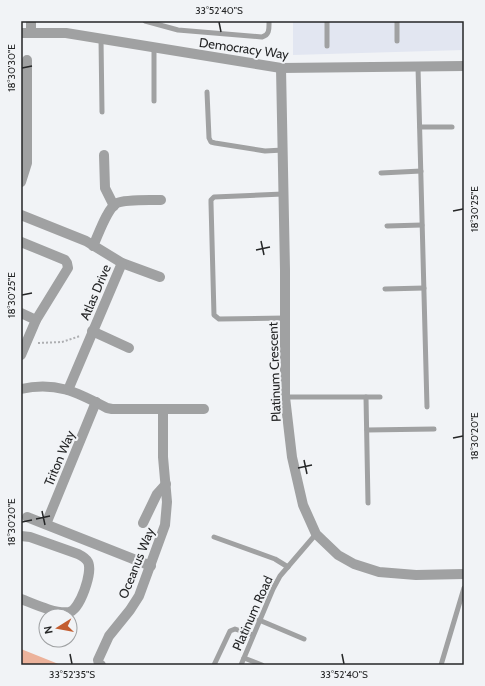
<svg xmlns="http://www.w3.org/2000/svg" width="485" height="686" font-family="Cabin,sans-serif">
	<rect width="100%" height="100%" fill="#f1f3f6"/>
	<!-- built -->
	<path fill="#e2e6f1" d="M293,21H464V50L293,55Z"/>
	<!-- green -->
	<path fill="#ecb29b" d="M21,649L61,665H21Z"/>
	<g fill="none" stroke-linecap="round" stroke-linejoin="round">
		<!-- path -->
		<path stroke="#aeafb2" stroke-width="2" stroke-dasharray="2 2" stroke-linecap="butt" d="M38,343L62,342L80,336"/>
		<!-- service -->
		<g stroke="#a0a1a2" stroke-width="5">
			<path d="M145,21L178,30L262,37C270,35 269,28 269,21"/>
			<path d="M397,21V41"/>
			<path d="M101,39L102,112"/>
			<path d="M327,46V21"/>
			<path d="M154,47V101"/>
			<path d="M418,67L427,407"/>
			<path d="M207,92L209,138L211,142L215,143L265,151L283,150"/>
			<path d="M420,127H452"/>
			<path d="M381,173L421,171"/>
			<path d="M283,194L214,197L211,200V203L214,315L219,319L285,318"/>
			<path d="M387,226L422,225"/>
			<path d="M385,289L424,288"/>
			<path d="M285,397H380"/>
			<path d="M366,397L368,503"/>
			<path d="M367,430L434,429"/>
			<path d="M214,537L275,559L288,567"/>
			<path d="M259,620L304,639"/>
			<path d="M244,658L262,665"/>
			<path d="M214,665L230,631L235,629L253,635"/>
			<path d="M241,665L273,589L280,576L316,534"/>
			<path d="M441,665L464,588"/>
		</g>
		<!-- minor -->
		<g stroke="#a0a1a2" stroke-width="10">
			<path d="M31,21V33"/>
			<path d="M21,33H66L281,68L464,66"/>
			<path d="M281,68L285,270V397L292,457L303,505L316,534L338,555L354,564L379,572L416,575L464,574"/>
			<path d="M104,155L105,188L114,206"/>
			<path d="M21,182L27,163V60"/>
			<path d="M21,215L86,241L122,263L160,277"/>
			<path d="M21,242L65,260L67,263L68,268L36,320L21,355"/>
			<path d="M93,246C98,236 107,208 117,203C126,199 151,200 161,200"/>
			<path d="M21,313L36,320"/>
			<path d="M92,331L129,348"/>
			<path d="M21,389C55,381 77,392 107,408L112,409H204"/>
			<path d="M68,390L122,263"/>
			<path d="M27,517L151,566"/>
			<path d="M143,523L157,494L166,484"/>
			<path d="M46,524L96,402"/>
			<path d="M21,536L30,537L78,554C82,556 86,558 88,562C93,572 80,610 69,612C55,614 34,604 21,599"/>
			<path d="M101,665L99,664L98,660L109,636L130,610L139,596L165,525L167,502L163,457V409"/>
		</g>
	</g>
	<!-- ticks -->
	<path fill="none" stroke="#252627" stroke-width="1.5" d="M219,22L221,32M22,68L32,66M453,211L463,209M261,241L264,255M256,250L270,247M22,295L32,293M453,438L463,436M304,460L307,474M298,468L312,465M42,511L45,525M36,519L50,516M22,522L32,520M70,654L72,664M342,654L344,664"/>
	<g text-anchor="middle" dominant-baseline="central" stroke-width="4" stroke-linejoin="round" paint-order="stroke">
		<!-- street labels -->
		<g font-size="13" fill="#252627" stroke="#f1f3f6">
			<text transform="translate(244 48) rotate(8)">Democracy Way</text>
			<text transform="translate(95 292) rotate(-67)">Atlas Drive</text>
			<text transform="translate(274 372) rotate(-92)">Platinum Crescent</text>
			<text transform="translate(59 458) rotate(-67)">Triton Way</text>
			<text transform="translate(136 563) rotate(-68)">Oceanus Way</text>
			<text transform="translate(252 613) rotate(-66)">Platinum Road</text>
		</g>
	</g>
	<!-- border -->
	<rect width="485" height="686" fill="none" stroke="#f1f3f6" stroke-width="44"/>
	<!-- north arrow -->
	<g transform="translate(58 628) rotate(259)"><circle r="19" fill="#f1f3f6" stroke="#9fa1a3"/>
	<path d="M0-3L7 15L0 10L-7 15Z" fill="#c35d30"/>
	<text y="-6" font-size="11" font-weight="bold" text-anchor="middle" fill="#252627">N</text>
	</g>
	<rect x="22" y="22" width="441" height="642" fill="none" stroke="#252627" stroke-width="1.5"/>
	<g font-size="10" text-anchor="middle" fill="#252627">
		<text x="219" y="14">33°52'40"S</text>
		<text transform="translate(11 68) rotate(-90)" y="4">18°30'30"E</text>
		<text transform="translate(474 209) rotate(-90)" y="4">18°30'25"E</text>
		<text transform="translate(11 295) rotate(-90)" y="4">18°30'25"E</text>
		<text transform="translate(474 436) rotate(-90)" y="4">18°30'20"E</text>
		<text transform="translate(11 522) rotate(-90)" y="4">18°30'20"E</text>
		<text x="72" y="678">33°52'35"S</text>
		<text x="344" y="678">33°52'40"S</text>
	</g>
</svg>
